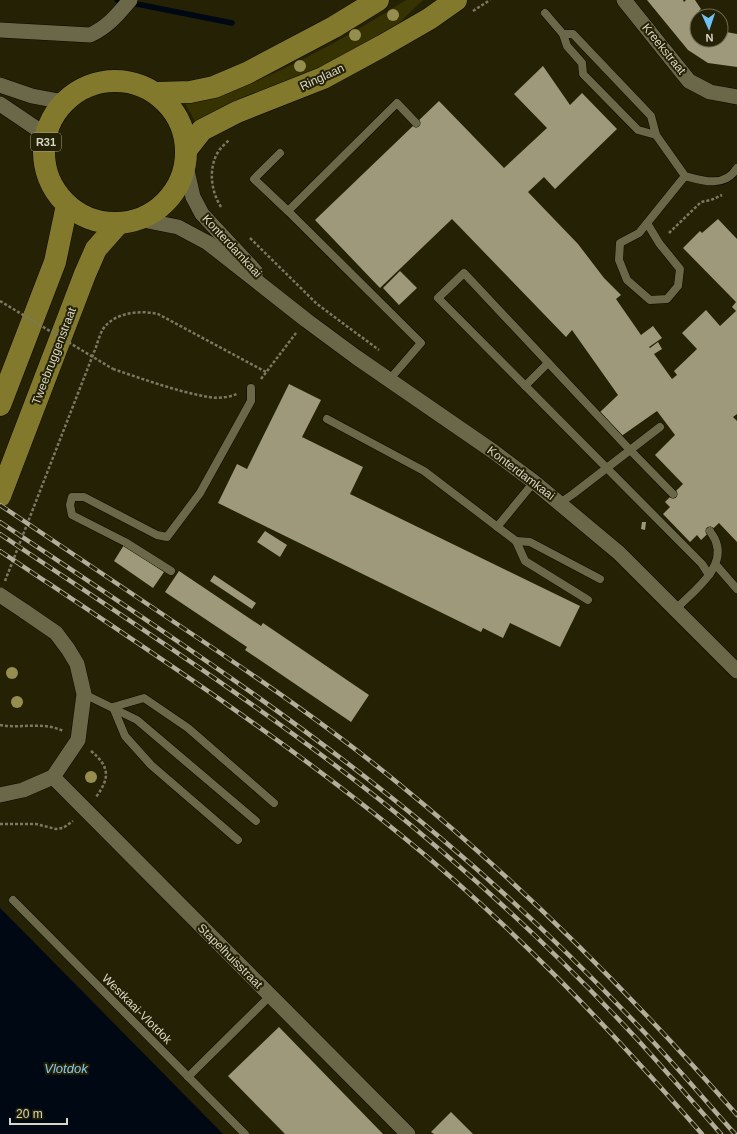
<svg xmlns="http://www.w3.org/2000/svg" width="737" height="1134" font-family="Helvetica,sans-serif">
	<rect width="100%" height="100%" fill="#242105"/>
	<!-- green -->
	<path fill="#373202" d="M406,0H423L395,27L333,61L197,125L185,103C214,101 234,91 261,79C311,57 360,29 406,0Z"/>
	<!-- water -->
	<path fill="#000813" d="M0,908L20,928L223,1134H0Z"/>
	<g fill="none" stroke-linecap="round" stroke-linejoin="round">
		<!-- stream -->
		<path stroke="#000813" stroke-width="5.5" d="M117,0L232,23"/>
	</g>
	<!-- building -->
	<g fill="#9d997a">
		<path d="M647,0H683L684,2L686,0H695L701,9L699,11L703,16H697V40H721V31L737,34V67L708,63L688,50Z"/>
		<path d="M543,66L570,105L582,93L617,129L555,189L544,177L528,192L578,244L604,278L621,295L616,299L641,335L653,326L662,338L649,347L650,348L658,342L662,349L654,354L672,379L677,375L674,371L697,349L682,333L706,310L720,326L736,311L732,307L736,302L683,248L700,231L702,233L718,219L737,239V414L733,417L737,421V542L719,523L701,540L697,535L690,542L663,514L670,507L665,502L683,484L655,455L675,435L657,411L620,437L598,414L618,395L572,330L566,337L452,219L380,288L315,220L439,101L504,168L547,128L514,94Z"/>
		<path d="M400,271L417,288L399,305L383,288Z"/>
		<path d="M289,384L321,400L302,437L363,467L350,494L580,606L560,647L510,623L503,638L483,628L481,632L218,503L237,464L247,469Z"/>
		<path d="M642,522H646L645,530L641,529Z"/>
		<path d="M265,531L287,545L280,557L257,542Z"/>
		<path d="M124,545L164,572L153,588L114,561Z"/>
		<path d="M179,571L261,626L263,623L369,695L351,722L245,650L247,647L165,592Z"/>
		<path d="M214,575L256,603L252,609L210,581Z"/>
		<path d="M279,1027L383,1134H285L228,1076Z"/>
		<path d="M451,1112L473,1134H434L431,1132Z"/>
	</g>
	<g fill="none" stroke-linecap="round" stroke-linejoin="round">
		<defs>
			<g id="service">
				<path d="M545,13L563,34H573L651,116L656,135L685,176C703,181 725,188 737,168"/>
				<path d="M563,34L567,46L582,63L583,74L638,130L656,135"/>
				<path d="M280,153L254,179L288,211"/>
				<path d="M647,223L659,243L680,269L678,286L667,299L650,300L627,280L619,260L620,243L639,233L685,176"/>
				<path d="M389,380L421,343L288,211L397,103L416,123"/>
				<path d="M525,386L548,363"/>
				<path d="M327,419L424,471L516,541L525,561L588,600"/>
				<path d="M673,494L630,450L464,273L438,298L702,564L709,575"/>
				<path d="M560,503L573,494L660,427"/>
				<path d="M497,527L534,482"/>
				<path d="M516,541L530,542L600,579"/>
				<path d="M716,565L737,589"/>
				<path d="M171,571L125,542L72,515L70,505L72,497H84L157,535L167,537L200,493L251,401V388"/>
				<path d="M675,610C692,592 726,569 716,542C715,538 712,535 710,531"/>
				<path d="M84,694L137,720L256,821"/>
				<path d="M113,707L144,698L188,728L274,803"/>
				<path d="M113,707L125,736L151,765L238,840"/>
				<path d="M13,900L245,1134"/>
				<path d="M188,1077L270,996"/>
			</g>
			<g id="minor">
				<path d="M624,0L689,81L710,92L737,97"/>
				<path d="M0,30L90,35C108,27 118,14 130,0"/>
				<path d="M0,85L32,96L64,102"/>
				<path d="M0,104L46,135"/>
				<path d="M185,162L193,197L202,214L256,272"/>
				<path d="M138,219L178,227L208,243L306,320L356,357L494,452L534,482L619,553L737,671"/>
				<path d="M53,777L408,1134"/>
				<path d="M0,795L23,790L53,777L78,740L84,694L77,664L68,649L56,633L24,611"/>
			</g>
			<g id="primary">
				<circle cx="115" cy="152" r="71"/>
				<path d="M157,93L190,92L214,87L247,73L334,27L378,0"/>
				<path d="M187,149L202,130L237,112L323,78L382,46L429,19L456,0"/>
				<path d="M0,405L55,262L67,205"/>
				<path d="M0,496L85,274L96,249L119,223"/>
			</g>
		</defs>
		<!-- service casing -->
		<use href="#service" stroke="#0e0a00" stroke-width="9"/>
		<!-- minor casing -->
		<use href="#minor" stroke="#0e0a00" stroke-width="16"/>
		<!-- primary casing -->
		<use href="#primary" stroke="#0e0a00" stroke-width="23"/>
		<!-- path -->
		<g stroke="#7a7861" stroke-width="2.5" stroke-dasharray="3 2" stroke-linecap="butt">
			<path d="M473,11L490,0"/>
			<path d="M221,207C211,191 208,169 218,152C221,147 226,143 229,140"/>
			<path d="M669,233L701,202L711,200L722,195"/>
			<path d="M250,238L317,304L379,350"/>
			<path d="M113,369C143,379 178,392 209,397C219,399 229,397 237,394"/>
			<path d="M261,379L296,333"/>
			<path d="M5,581L96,347C98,341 100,334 103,329C115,312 140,310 158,314L266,372"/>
			<path d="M0,725C21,729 43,721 63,731"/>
			<path d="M91,751C110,767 110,778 96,797"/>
			<path d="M0,824H36L56,829L63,828L73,821"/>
		</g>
		<!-- service -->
		<use href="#service" stroke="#6b684a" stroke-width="8"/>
		<!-- minor -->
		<use href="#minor" stroke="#6b684a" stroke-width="15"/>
		<!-- primary -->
		<use href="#primary" stroke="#82792d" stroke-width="22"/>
		<defs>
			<g id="rail">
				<path d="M0,505C60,545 120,586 180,626C255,676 330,727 399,784C523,885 632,995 737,1115"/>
				<path d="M0,522C151,623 304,722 443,840C514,900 581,965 645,1033C676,1066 705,1100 735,1134"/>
				<path d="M0,534C128,620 259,704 380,800C471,873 557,953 636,1038C665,1070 693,1102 721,1134"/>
				<path d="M0,551C136,642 275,732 402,836C512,925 609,1028 702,1134"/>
			</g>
		</defs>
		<!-- rail casing -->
		<use href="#rail" stroke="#b1ae9b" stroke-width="4.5"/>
		<!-- rail -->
		<use href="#rail" stroke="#242105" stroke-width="3" stroke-dasharray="9" stroke-linecap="butt"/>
		<defs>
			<path id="minor-bridge" d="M0,595L24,611"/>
		</defs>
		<!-- minor-bridge casing -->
		<use href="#minor-bridge" stroke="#0e0a00" stroke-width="16" stroke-linecap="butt"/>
		<!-- path-bridge -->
		<path stroke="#7a7861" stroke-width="2.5" stroke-dasharray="3 2" stroke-linecap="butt" d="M0,301L113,369"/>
		<!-- minor-bridge -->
		<use href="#minor-bridge" stroke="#6b684a" stroke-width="15"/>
	</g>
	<!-- trees -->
	<g fill="#968e4e">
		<circle cx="393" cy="15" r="6"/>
		<circle cx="355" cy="35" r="6"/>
		<circle cx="300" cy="66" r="6"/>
		<circle cx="12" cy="673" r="6"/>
		<circle cx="17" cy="702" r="6"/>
		<circle cx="91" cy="777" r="6"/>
	</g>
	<g text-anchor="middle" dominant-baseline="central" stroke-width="4" stroke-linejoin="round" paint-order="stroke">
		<!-- shield labels -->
		<rect fill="#242105" stroke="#a2a08b" stroke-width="1" x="31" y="133" width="30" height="18" rx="3"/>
		<g font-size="11" font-weight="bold" fill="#d8d6c5">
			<text x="46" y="142">R31</text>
		</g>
		<!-- street labels -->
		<g font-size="12" fill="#d8d6c5" stroke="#242105">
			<text transform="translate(664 49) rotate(51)">Kreekstraat</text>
			<text transform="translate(322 77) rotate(-25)">Ringlaan</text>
			<text transform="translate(232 246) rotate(47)">Konterdamkaai</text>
			<text transform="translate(54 356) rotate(-69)">Tweebruggenstraat</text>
			<text transform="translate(521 473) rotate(37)">Konterdamkaai</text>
			<text transform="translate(230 956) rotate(45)">Stapelhuisstraat</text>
			<text transform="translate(137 1009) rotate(45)">Westkaai-Vlotdok</text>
		</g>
		<!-- water labels -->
		<g font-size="13" font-style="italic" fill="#85c8f4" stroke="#242105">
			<text x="66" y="1068">Vlotdok</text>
		</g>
	</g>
	<!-- north arrow -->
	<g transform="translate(709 28) rotate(177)"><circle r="19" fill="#242105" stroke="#6c6952"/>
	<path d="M0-3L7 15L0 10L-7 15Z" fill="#70c1f4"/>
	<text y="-6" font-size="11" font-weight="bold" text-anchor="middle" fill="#d8d6c5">N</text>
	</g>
	<!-- scale -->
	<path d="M10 1118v6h57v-6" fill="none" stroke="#d8d6c5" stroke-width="2"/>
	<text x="16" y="1118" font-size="12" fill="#d8d6c5" stroke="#242105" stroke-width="3" paint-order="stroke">20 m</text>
</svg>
